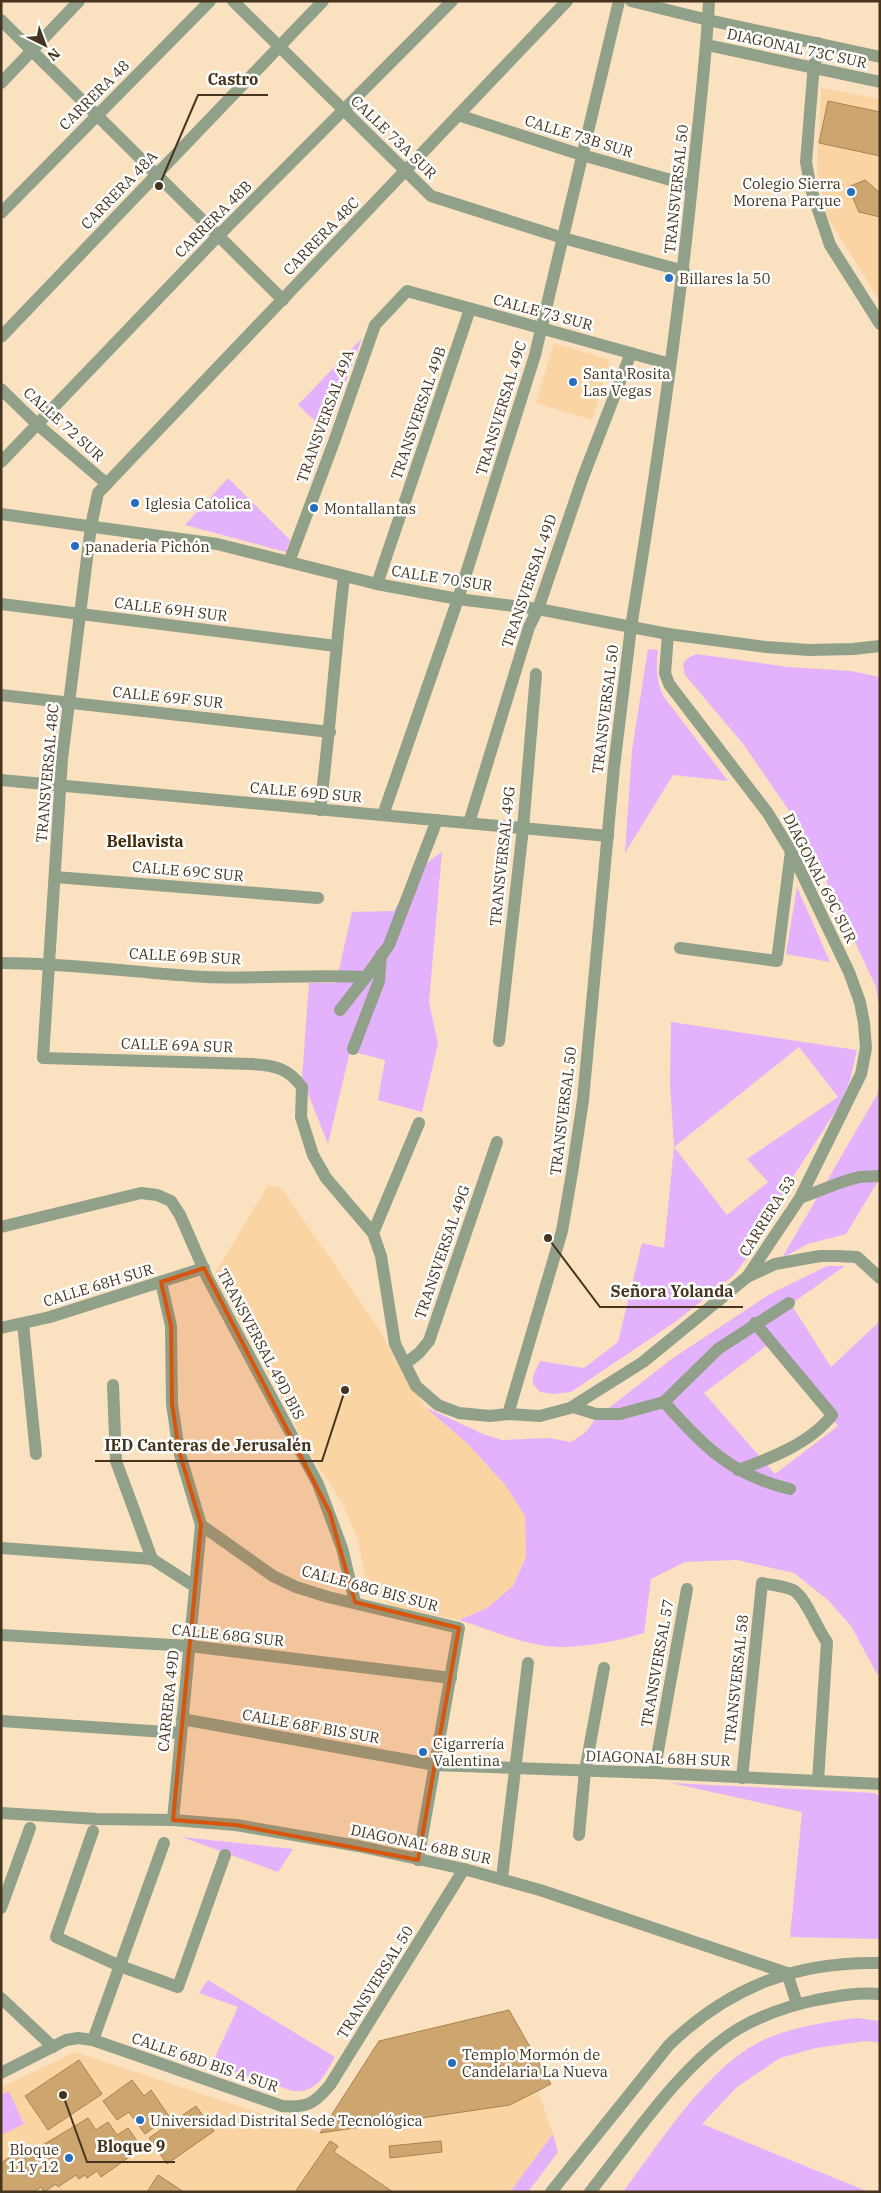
<svg xmlns="http://www.w3.org/2000/svg" width="881" height="2193" font-family="'IBM Plex Serif',serif">
	<rect width="100%" height="100%" fill="#fae1c0"/>
	<!-- built -->
	<g fill="#fad4a3">
		<path d="M821,88L880,99V301L827,216L817,169Z"/>
		<path d="M554,343L610,360L592,420L536,403Z"/>
		<path d="M268,1185L282,1189L379,1329L403,1373L425,1407L467,1443L506,1486L525,1515L526,1557L513,1586L487,1608L459,1620L392,1606L368,1590L358,1541L342,1502L316,1463L214,1275Z"/>
		<path d="M75,2052L320,2133L510,2105L538,2091L553,2134L510,2192H1V2087Z"/>
	</g>
	<!-- green -->
	<g fill="#e4b2fc" fill-rule="evenodd">
		<path d="M362,338L327,432L298,405Z"/>
		<path d="M228,478L290,540L286,552L185,525Z"/>
		<path d="M648,649L658,650C656,668 656,681 664,697L728,781L673,775L625,853L632,750Z"/>
		<path d="M696,654L788,667L851,671L880,677V1012L876,987L803,831L744,745L685,675L683,664L688,658Z"/>
		<path d="M442,852L429,1002L438,1044L422,1112L378,1100L385,1060L350,1051L328,1144L302,1078L309,983H336L352,912L394,911C407,889 419,866 442,852Z"/>
		<path d="M797,887L830,962L786,954Z"/>
		<path d="M671,1022L857,1050L850,1080L839,1106L791,1180L754,1248L734,1275L675,1322L571,1392L553,1394L540,1392L533,1384V1376L540,1361L584,1368L618,1342L642,1243L664,1248L674,1147L670,1084ZM799,1047L838,1097L747,1159L768,1182L727,1215L674,1147Z"/>
		<path d="M880,1082V1178L846,1234L808,1244L782,1258L877,1095Z"/>
		<path d="M827,1266H845L791,1304L831,1367L880,1321V1674H877L851,1626L828,1600L794,1573L737,1560L685,1562L651,1579L644,1633C618,1641 591,1646 564,1647C529,1648 492,1630 459,1620L487,1608L513,1586L526,1557L525,1516L506,1486L467,1443L425,1407L483,1434L502,1440L549,1438L571,1442L586,1432L596,1418L673,1358L770,1294ZM769,1344L838,1426L775,1474L704,1393Z"/>
		<path d="M671,1783L875,1793L880,1797V1939L790,1937L802,1812Z"/>
		<path d="M182,1837L293,1849L278,1872Z"/>
		<path d="M208,1980L335,2057C324,2076 317,2093 293,2091L212,2064L238,2007L199,1993Z"/>
		<path d="M857,2018L880,2021V2043L866,2041L816,2048L780,2058L737,2087L702,2124L869,2192H623C660,2143 710,2062 768,2038C797,2026 826,2022 857,2018Z"/>
		<path d="M9,2091L24,2124L1,2135V2095Z"/>
		<path d="M553,2134L558,2152L528,2192H510Z"/>
	</g>
	<!-- building -->
	<g fill="#cda56f" stroke="#a9834d">
		<path d="M828,101L880,112V156L819,143Z"/>
		<path d="M865,180L880,193V217L859,212L848,187Z"/>
		<path d="M509,2010L551,2084L510,2105L320,2133L379,2041Z"/>
		<path d="M79,2060L102,2094L48,2130L25,2096Z"/>
		<path d="M132,2080L144,2096L151,2090L169,2116L145,2134L129,2112L117,2120L103,2101Z"/>
		<path d="M196,2106L214,2131L167,2164L149,2138Z"/>
		<path d="M88,2118L96,2130L108,2122L117,2135L128,2128L142,2148L101,2177L97,2171L87,2178L85,2175L79,2179L76,2175L58,2187L56,2184L44,2192L41,2187L34,2192H1V2163L27,2145L31,2152Z"/>
		<path d="M330,2141L338,2146L334,2152L393,2192H295Z"/>
		<path d="M441,2141L442,2152L390,2158L389,2146Z"/>
		<path d="M158,2175L184,2192H147Z"/>
	</g>
	<g fill="none" stroke-linecap="round" stroke-linejoin="round">
		<!-- minor -->
		<g stroke="#91a088" stroke-width="12">
			<path d="M233,1L431,196L563,238L684,271"/>
			<path d="M567,1L98,493L91,526L62,759L43,1058L251,1064C274,1065 288,1068 302,1087L301,1117L313,1155L326,1178L373,1233L381,1256L395,1344L416,1386L438,1405L459,1413L490,1416L508,1414L540,1416L570,1408L643,1362L747,1277L800,1198L861,1074L866,1048L864,1023L860,1002L849,972L791,851L767,812L669,684L665,673L668,634"/>
			<path d="M631,1L708,20"/>
			<path d="M1,20L283,300"/>
			<path d="M818,43L813,76L806,162L811,189L830,245L880,324"/>
			<path d="M458,115L582,155L692,186"/>
			<path d="M1,213L210,1"/>
			<path d="M1,337L323,1"/>
			<path d="M1,389L38,425L107,484"/>
			<path d="M1,462L218,236L452,1"/>
			<path d="M289,562L335,439L375,325L407,291L670,364"/>
			<path d="M377,584L470,309"/>
			<path d="M1,604L336,646"/>
			<path d="M1,695L330,732"/>
			<path d="M1,780L608,836"/>
			<path d="M320,810C330,732 335,654 344,577"/>
			<path d="M383,815L458,599L535,355L619,1"/>
			<path d="M469,823L529,627L538,609L583,477L631,353"/>
			<path d="M55,877L318,898"/>
			<path d="M680,948L777,961L791,851"/>
			<path d="M1,963C70,963 138,973 206,977C260,979 313,974 366,977"/>
			<path d="M340,1010L366,977L389,945L437,820"/>
			<path d="M499,1041L523,828L536,674"/>
			<path d="M353,1049L379,981L381,955"/>
			<path d="M800,1198L842,1182L859,1177L880,1176"/>
			<path d="M1,1227L141,1193L157,1195L171,1201L180,1215L208,1279L318,1484L342,1548L355,1602"/>
			<path d="M373,1233L419,1123"/>
			<path d="M747,1277L775,1264L820,1256H837L857,1257L880,1278"/>
			<path d="M161,1282L171,1326L172,1404L179,1451L201,1525L173,1820"/>
			<path d="M23,1324L36,1454"/>
			<path d="M1,1328L50,1317L204,1268"/>
			<path d="M405,1364L419,1353L429,1341L497,1142"/>
			<path d="M113,1385L116,1461L152,1559"/>
			<path d="M664,1402L718,1349L789,1303"/>
			<path d="M573,1407L596,1414H620L664,1402C704,1446 730,1475 790,1489"/>
			<path d="M508,1414L562,1231L572,1173L583,1100L614,767L631,627"/>
			<path d="M738,1470C769,1459 811,1443 832,1415L755,1323"/>
			<path d="M201,1525L273,1576L296,1587L328,1597L459,1628L418,1860"/>
			<path d="M1,1548L152,1559L194,1586"/>
			<path d="M1,1635L190,1646L451,1678"/>
			<path d="M182,1719L435,1765L654,1773L880,1784"/>
			<path d="M1,1721L181,1733"/>
			<path d="M654,1773L687,1589"/>
			<path d="M742,1778L762,1583C771,1585 784,1586 793,1590C806,1597 817,1629 827,1642L818,1781"/>
			<path d="M1,1813L97,1819L173,1820L236,1825L358,1846L464,1869L540,1890L787,1973L797,2004"/>
			<path d="M93,1831L56,1937L120,1966L178,1987L225,1855"/>
			<path d="M579,1835L585,1771L604,1668"/>
			<path d="M502,1878L528,1663"/>
			<path d="M1,1908L30,1828"/>
			<path d="M1,1998L53,2047"/>
			<path d="M93,2040L164,1843"/>
			<path d="M1,2073L66,2040L78,2038L93,2040L282,2106C307,2108 314,2104 330,2085L464,1869"/>
		</g>
		<!-- tertiary -->
		<g stroke="#91a088" stroke-width="12">
			<path d="M708,20L880,57"/>
			<path d="M707,45L880,82"/>
			<path d="M1,83L79,1"/>
			<path d="M1,514L217,544L377,584L458,599L538,609L668,634L766,647L809,650L853,649L880,646"/>
			<path d="M631,627C655,480 677,333 692,185C698,124 706,63 709,1"/>
			<path d="M551,2192L669,2045C729,1987 796,1961 880,1963"/>
			<path d="M590,2192C632,2139 681,2064 738,2029C762,2015 788,2006 816,2000C837,1996 858,1992 880,1994"/>
		</g>
	</g>
	<!-- marked area -->
	<path fill="#d8550e" fill-opacity="0.2" stroke="#d8550e" stroke-width="4" stroke-linejoin="round" d="M204,1268L330,1513L355,1602L459,1628L418,1860L236,1825L173,1820L201,1525L179,1451L172,1404L171,1326L161,1282Z"/>
	<!-- markers -->
	<g fill="#276ebf" stroke="#fff" stroke-width="2">
		<circle cx="851" cy="192" r="5"/>
		<circle cx="669" cy="278" r="5"/>
		<circle cx="573" cy="382" r="5"/>
		<circle cx="135" cy="503" r="5"/>
		<circle cx="314" cy="508" r="5"/>
		<circle cx="75" cy="546" r="5"/>
		<circle cx="423" cy="1752" r="5"/>
		<circle cx="452" cy="2063" r="5"/>
		<circle cx="140" cy="2120" r="5"/>
		<circle cx="69" cy="2158" r="5"/>
	</g>
	<g text-anchor="middle" dominant-baseline="central" stroke-width="5" stroke-linejoin="round" paint-order="stroke">
		<!-- street labels -->
		<g font-size="15" fill="#45341e" stroke="#fff">
			<text transform="translate(797 48) rotate(12)">DIAGONAL 73C SUR</text>
			<text transform="translate(94 95) rotate(-45)">CARRERA 48</text>
			<text transform="translate(579 136) rotate(17)">CALLE 73B SUR</text>
			<text transform="translate(394 137) rotate(44)">CALLE 73A SUR</text>
			<text transform="translate(676 189) rotate(-84)">TRANSVERSAL 50</text>
			<text transform="translate(119 190) rotate(-46)">CARRERA 48A</text>
			<text transform="translate(213 219) rotate(-45)">CARRERA 48B</text>
			<text transform="translate(321 236) rotate(-46)">CARRERA 48C</text>
			<text transform="translate(543 312) rotate(15)">CALLE 73 SUR</text>
			<text transform="translate(501 408) rotate(-73)">TRANSVERSAL 49C</text>
			<text transform="translate(418 413) rotate(-71)">TRANSVERSAL 49B</text>
			<text transform="translate(325 416) rotate(-70)">TRANSVERSAL 49A</text>
			<text transform="translate(64 424) rotate(42)">CALLE 72 SUR</text>
			<text transform="translate(442 578) rotate(9)">CALLE 70 SUR</text>
			<text transform="translate(529 581) rotate(-71)">TRANSVERSAL 49D</text>
			<text transform="translate(171 609) rotate(7)">CALLE 69H SUR</text>
			<text transform="translate(168 697) rotate(6)">CALLE 69F SUR</text>
			<text transform="translate(605 709) rotate(-83)">TRANSVERSAL 50</text>
			<text transform="translate(47 773) rotate(-85)">TRANSVERSAL 48C</text>
			<text transform="translate(306 792) rotate(5)">CALLE 69D SUR</text>
			<text transform="translate(502 856) rotate(-84)">TRANSVERSAL 49G</text>
			<text transform="translate(188 871) rotate(5)">CALLE 69C SUR</text>
			<text transform="translate(820 878) rotate(63)">DIAGONAL 69C SUR</text>
			<text transform="translate(185 956) rotate(3)">CALLE 69B SUR</text>
			<text transform="translate(177 1045) rotate(2)">CALLE 69A SUR</text>
			<text transform="translate(563 1111) rotate(-83)">TRANSVERSAL 50</text>
			<text transform="translate(767 1216) rotate(-58)">CARRERA 53</text>
			<text transform="translate(442 1252) rotate(-71)">TRANSVERSAL 49G</text>
			<text transform="translate(98 1285) rotate(-17)">CALLE 68H SUR</text>
			<text transform="translate(261 1344) rotate(62)">TRANSVERSAL 49D BIS</text>
			<text transform="translate(370 1588) rotate(15)">CALLE 68G BIS SUR</text>
			<text transform="translate(228 1635) rotate(6)">CALLE 68G SUR</text>
			<text transform="translate(657 1663) rotate(-80)">TRANSVERSAL 57</text>
			<text transform="translate(736 1679) rotate(-84)">TRANSVERSAL 58</text>
			<text transform="translate(168 1701) rotate(-84)">CARRERA 49D</text>
			<text transform="translate(311 1726) rotate(10)">CALLE 68F BIS SUR</text>
			<text transform="translate(658 1758) rotate(2)">DIAGONAL 68H SUR</text>
			<text transform="translate(421 1844) rotate(12)">DIAGONAL 68B SUR</text>
			<text transform="translate(375 1982) rotate(-58)">TRANSVERSAL 50</text>
			<text transform="translate(205 2062) rotate(19)">CALLE 68D BIS A SUR</text>
		</g>
		<!-- poi labels -->
		<g font-size="15" fill="#45341e" stroke="#fff" text-anchor="start">
			<text x="841" y="183" text-anchor="end">Colegio Sierra<tspan x="841" dy="17">Morena Parque</tspan></text>
			<text x="679" y="278">Billares la 50</text>
			<text x="583" y="373">Santa Rosita<tspan x="583" dy="17">Las Vegas</tspan></text>
			<text x="145" y="503">Iglesia Catolica</text>
			<text x="324" y="508">Montallantas</text>
			<text x="85" y="546">panaderia Pichón</text>
			<text x="433" y="1743">Cigarrería<tspan x="433" dy="17">Valentina</tspan></text>
			<text x="462" y="2054">Templo Mormón de<tspan x="462" dy="17">Candelaria La Nueva</tspan></text>
			<text x="150" y="2120">Universidad Distrital Sede Tecnológica</text>
			<text x="59" y="2149" text-anchor="end">Bloque<tspan x="59" dy="17">11 y 12</tspan></text>
		</g>
		<!-- neighbourhood labels -->
		<g font-size="16" font-weight="bold" fill="#442a00" stroke="#fff">
			<text x="145" y="841">Bellavista</text>
		</g>
	</g>
	<!-- callouts -->
	<path fill="none" stroke="#45341e" stroke-width="2" d="M159 186L198 95H268M548 1238L600 1307H743M345 1390L322 1461H95M63 2095L87 2162H175"/>
	<g fill="#45341e" stroke="#fff" stroke-width="2">
		<circle cx="159" cy="186" r="5"/>
		<circle cx="548" cy="1238" r="5"/>
		<circle cx="345" cy="1390" r="5"/>
		<circle cx="63" cy="2095" r="5"/>
	</g>
	<g font-size="16" text-anchor="middle" font-weight="bold" fill="#45341e" stroke="#fff" stroke-width="5" stroke-linejoin="round" paint-order="stroke">
		<text x="233" y="85">Castro</text>
		<text x="672" y="1297">Señora Yolanda</text>
		<text x="208" y="1451">IED Canteras de Jerusalén</text>
		<text x="131" y="2152">Bloque 9</text>
	</g>
	<!-- border -->
	<rect width="881" height="2193" fill="none" stroke="#45341e" stroke-width="5"/>
	<!-- north arrow -->
	<g transform="translate(45 45) rotate(138)" stroke="#ffffff" stroke-width="4" paint-order="stroke">
	<path d="M0-4L9 19L0 12L-9 19Z" fill="#45341e"/>
	<text y="-8" font-size="14" font-weight="bold" text-anchor="middle" fill="#45341e">N</text>
	</g>
</svg>
